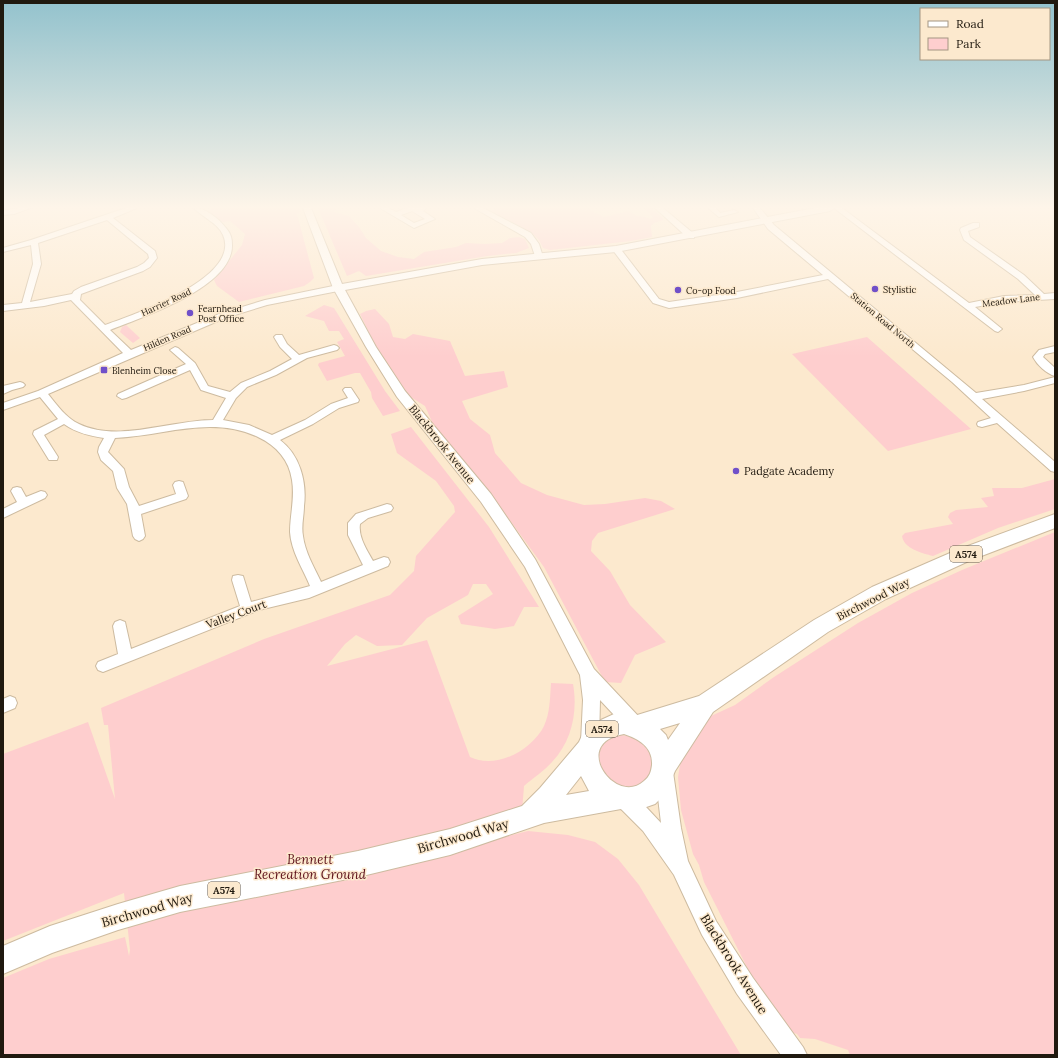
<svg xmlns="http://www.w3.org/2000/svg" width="1058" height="1058" font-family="Lora,serif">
	<rect width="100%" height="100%" fill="#fce9ce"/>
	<!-- green -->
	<g fill="#fecece">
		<path d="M211,208H299L301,211L297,214L314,278L310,282L304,286L239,302L217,286L214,280L242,245L245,234L230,221L223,222L210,212Z"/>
		<path d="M318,208H336L334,212L349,216L359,227L366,238L381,251L398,257L414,259L424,252L456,247L466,243L485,244L502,243L510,238L519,237L525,239L529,248L516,253L487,256L366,276L359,271L347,276Z"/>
		<path d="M497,208H586L604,217L629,211L637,216L645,217L650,219L653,217L644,208H651L663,218V220L654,223L651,226L652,237L631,241L550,250L543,248L539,240L531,232L491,211Z"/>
		<path d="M324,305L334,308L385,391L400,411L383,416L372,398L371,392L360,373H355L327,381L318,365L319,363L345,356L337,342L344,339L339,331H329L324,321L305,316Z"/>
		<path d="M375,309L389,324L393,337L405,339L413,334L450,341L465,376L504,371L508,387L462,401L470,419L490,435L495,453L521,483L547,495L584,505L605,504L645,498L661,501L675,509L598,533L592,541L591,551L610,571L630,605L666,642L635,655L621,683L605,682L544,567L490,493L433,424L425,406L409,396L374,343L360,314L366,311Z"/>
		<path d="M126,325L140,338L133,343L120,332L122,327Z"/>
		<path d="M867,337L971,429L888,451L792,354Z"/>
		<path d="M411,427L489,527L539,607H524L514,626L495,629L461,624L458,616L493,594L486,584H473L468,595L427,618L402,645L377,646L356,635L345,644L327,666L427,640L470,757C496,770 532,750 544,726C550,713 550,698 551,683L573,684C578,711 572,741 552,762C544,771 533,778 524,786L522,811L500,838L528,831L568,835L595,842L618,859L639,885L741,1055H3V978L49,959L125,937L129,956L130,950L124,893L3,941V754L88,722L115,799L108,725H104L101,708L264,639L390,595L414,571L416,556L455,512L454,506L436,481L397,453L391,434Z"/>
		<path d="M1055,479V509L998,528L933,556C922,553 904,549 902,536L905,533L953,524L948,517L950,513L956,510L988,507L981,498L994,496L992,488H1022Z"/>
		<path d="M1055,532V1055H850L848,1050L815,1039L800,1038L797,1034L791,1032L758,989L704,882L699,865L693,854L681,810L678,777L683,747L711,716L735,705L774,677L858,623L912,593L962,570Z"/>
		<path d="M621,735C641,737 659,754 649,775C647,779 643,783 638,785C606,798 578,744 621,735Z"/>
	</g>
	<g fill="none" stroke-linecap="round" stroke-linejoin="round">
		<defs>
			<g id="minor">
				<path d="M18,208H30L14,214L3,215V211Z"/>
				<path d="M126,208H137L113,218L155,251L157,258L150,267L143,271L81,294L80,300L105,325C133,315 242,278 223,235C218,223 202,217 194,208C206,208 219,219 226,228C231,234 232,238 232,245C233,287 143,317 110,330L131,350L219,314L265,300L338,285L342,288L338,291L267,305L225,318L48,394C57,405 66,418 79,424C118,443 171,420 213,420L226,398L201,390L190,370L126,398L122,399L117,396L118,394L186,364L170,350L175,347L178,348L195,363L208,386L230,392L241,383L270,371L292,359L280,347L274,337L276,335H282L287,344L299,355L334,345L337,346L339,348L337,350L307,358L276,375L247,387L236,398L223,420L249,425L272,435L305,420L331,404L348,398L343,390L345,388H351L359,400L358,402L339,408L313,424L280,440C300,455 307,482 304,506C304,516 301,526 303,536C305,552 314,567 321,582L363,565L348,535V523L356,514L387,504L391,505L393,508L391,511L368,518L360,524C358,537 367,550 373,561L384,557L388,558L390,562L388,566L309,598L259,610L103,672L98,670L96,666L98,662L118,654L113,626L115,622L120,620L125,622L131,649L240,606L232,580L233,576L238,575L243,576L251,602L310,586C303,569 291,551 290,532C290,515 295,498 292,480C289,460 277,446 258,437C211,415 164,436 115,438L108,452L124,469L129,487L139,506L176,494L173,485L175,482L179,481L183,482L188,496L186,499L141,514L145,536L143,539L139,541L135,539L133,536L127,504L117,488L113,471L101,460L98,452L99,447L104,438C91,436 76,433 64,424L44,435L58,457L57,460H49L33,434L34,431L58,419L40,397L3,410V403L38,391L123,353L71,300L44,306L3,311V305L22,303L33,264L31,245L3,252V248L31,240ZM107,220L148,254L149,258L144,263L137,267L81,287L74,291L72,294L30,302L41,264L38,243Z"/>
				<path d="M380,208H389L396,212L407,208H426L423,211L435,219L414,228ZM412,211L425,219L414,223L401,215Z"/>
				<path d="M474,208H483L531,233L539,244L543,257L542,259H536L531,244L525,237Z"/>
				<path d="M655,208H663L694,234V238H688Z"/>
				<path d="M708,208H716L720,213L734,210L738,212L719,217Z"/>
				<path d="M753,208H760L774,225L976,393L1024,385L1055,377V383L1024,391L982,399L1055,462V472L1051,471L997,423L982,427L978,426L977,424L978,422L991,418L952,382L828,279L737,298L669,308L653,303L612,249L616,247H619L659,299L669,302L737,292L823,275L768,229Z"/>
				<path d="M834,208H842L969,303L1004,296L1035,295L1018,279L964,240L960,230L961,228L973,223H979V227L968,231L970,237L1024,275L1044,294L1055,293V299L1004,302L975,307L1002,329L998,332L995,331Z"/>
				<path d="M1055,346V352L1045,354L1043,357L1055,368V376C1047,374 1037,365 1033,357L1039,350Z"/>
				<path d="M20,382L23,383L25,385L23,387L12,390L3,394V386Z"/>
				<path d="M17,487L21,488L26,497L41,491L45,492L47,495L45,498L3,518V509L17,502L11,491L13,488Z"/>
				<path d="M10,696L15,698L17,703L15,708L3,713V699Z"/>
			</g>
			<g id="tertiary">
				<path d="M303,208H311L342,284L482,259L616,246L815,208H834L830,211L616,252L482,265L345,290L376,347L405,391L491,494L535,559L594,669L641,719L644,725L641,731L635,733L629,731L600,700L599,742L596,748L590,751L584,748L581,742L583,700L580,675L525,567L481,502L397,397L366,347L333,288Z"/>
				<path d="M664,763L670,766L673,772L681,828L688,861L716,921L753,978L803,1047L807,1055H781L737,994L702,935L674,875L643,831L618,806L616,799L618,792L625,790L632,792L661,823L655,772L658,766Z"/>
			</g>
			<path id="primary" d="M1055,514V528L971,560L886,599L828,632L713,712L675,771L665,794L655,804L632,812L621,809L544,823L450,855L358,877L180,912L118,930L52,953L3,974V946L50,926L118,904L180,886L358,851L450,829L522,806L540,788L579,742L584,731L590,725L614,714L624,712L634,716L699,696L814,620L872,587L957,550ZM680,723L668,740L666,735L660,729ZM624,734C639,739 653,747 652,765C651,772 650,776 644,781C616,807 569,743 624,734ZM581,776L589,791L566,795Z"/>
		</defs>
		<!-- minor casing -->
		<use href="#minor" stroke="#cdbba0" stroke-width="2"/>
		<!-- tertiary casing -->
		<use href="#tertiary" stroke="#cdbba0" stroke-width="2"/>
		<!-- primary casing -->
		<use href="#primary" stroke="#cdbba0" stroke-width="2"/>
		<!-- minor -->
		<use href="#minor" fill="#fff" fill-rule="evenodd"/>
		<!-- tertiary -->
		<use href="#tertiary" fill="#fff" fill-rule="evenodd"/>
		<!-- primary -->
		<use href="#primary" fill="#fff" fill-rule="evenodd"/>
	</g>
	<!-- sky -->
	<linearGradient id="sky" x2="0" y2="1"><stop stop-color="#93c2cd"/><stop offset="0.58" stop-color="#fef5e9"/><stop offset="1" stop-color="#fef5e9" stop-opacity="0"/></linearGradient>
	<rect width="1058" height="357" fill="url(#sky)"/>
	<!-- markers -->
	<g fill="#7050c9" stroke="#fce9ce" stroke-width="1.5">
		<circle cx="875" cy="289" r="4"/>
		<circle cx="678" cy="290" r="4"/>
		<circle cx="190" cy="313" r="4"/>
		<rect x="100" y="366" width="8" height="8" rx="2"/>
		<circle cx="736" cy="471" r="4"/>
	</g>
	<g text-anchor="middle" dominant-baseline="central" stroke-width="3" stroke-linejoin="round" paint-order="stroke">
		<!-- far-poi labels -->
		<g font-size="9" fill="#20190f" stroke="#fce9ce" text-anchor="start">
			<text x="883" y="289">Stylistic</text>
			<text x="686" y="290">Co-op Food</text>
			<text x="198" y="308">Fearnhead<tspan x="198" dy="10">Post Office</tspan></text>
			<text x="112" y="370">Blenheim Close</text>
		</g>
		<!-- far-street labels -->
		<g font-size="9" fill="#20190f" stroke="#fce9ce">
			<text transform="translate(1011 300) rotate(-7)">Meadow Lane</text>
			<text transform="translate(166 302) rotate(-25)">Harrier Road</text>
			<text transform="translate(883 320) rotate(40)">Station Road North</text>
			<text transform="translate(167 338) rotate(-23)">Hilden Road</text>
		</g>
		<!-- shield labels -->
		<g fill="#fce9ce" stroke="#625748" stroke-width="1">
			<rect x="950" y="546" width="32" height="16" rx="3"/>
			<rect x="586" y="721" width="32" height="16" rx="3"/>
			<rect x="208" y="882" width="32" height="16" rx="3"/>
		</g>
		<g font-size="10" font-weight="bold" fill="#20190f">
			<text x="966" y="554">A574</text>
			<text x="602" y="729">A574</text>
			<text x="224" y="890">A574</text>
		</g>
		<!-- street labels -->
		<g font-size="11" fill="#20190f" stroke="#fce9ce">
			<text transform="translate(442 444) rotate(51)">Blackbrook Avenue</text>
			<text transform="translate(873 599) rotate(-27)">Birchwood Way</text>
			<text transform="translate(236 614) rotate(-20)">Valley Court</text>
		</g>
		<!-- poi labels -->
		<g font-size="11" fill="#20190f" stroke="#fce9ce" text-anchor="start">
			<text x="744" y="471">Padgate Academy</text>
		</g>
		<!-- near-street labels -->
		<g font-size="13" fill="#20190f" stroke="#fce9ce">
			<text transform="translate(463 836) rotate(-16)">Birchwood Way</text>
			<text transform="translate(147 910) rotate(-16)">Birchwood Way</text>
			<text transform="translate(734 964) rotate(58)">Blackbrook Avenue</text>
		</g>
		<!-- near-park labels -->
		<g font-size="13" font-style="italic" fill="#5d111b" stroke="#fce9ce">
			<text x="310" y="859">Bennett<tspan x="310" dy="15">Recreation Ground</tspan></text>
		</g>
	</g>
	<!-- border -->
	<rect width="1058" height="1058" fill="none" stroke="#20190f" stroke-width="8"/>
	<!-- legend -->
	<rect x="920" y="8" width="130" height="52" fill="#fce9ce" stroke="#a49682"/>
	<rect x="928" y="21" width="20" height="6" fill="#ffffff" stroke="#a49682"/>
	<text x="956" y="28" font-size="12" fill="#20190f">Road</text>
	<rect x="928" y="38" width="20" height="12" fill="#fecece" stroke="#a49682"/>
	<text x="956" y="48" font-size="12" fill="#20190f">Park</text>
</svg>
